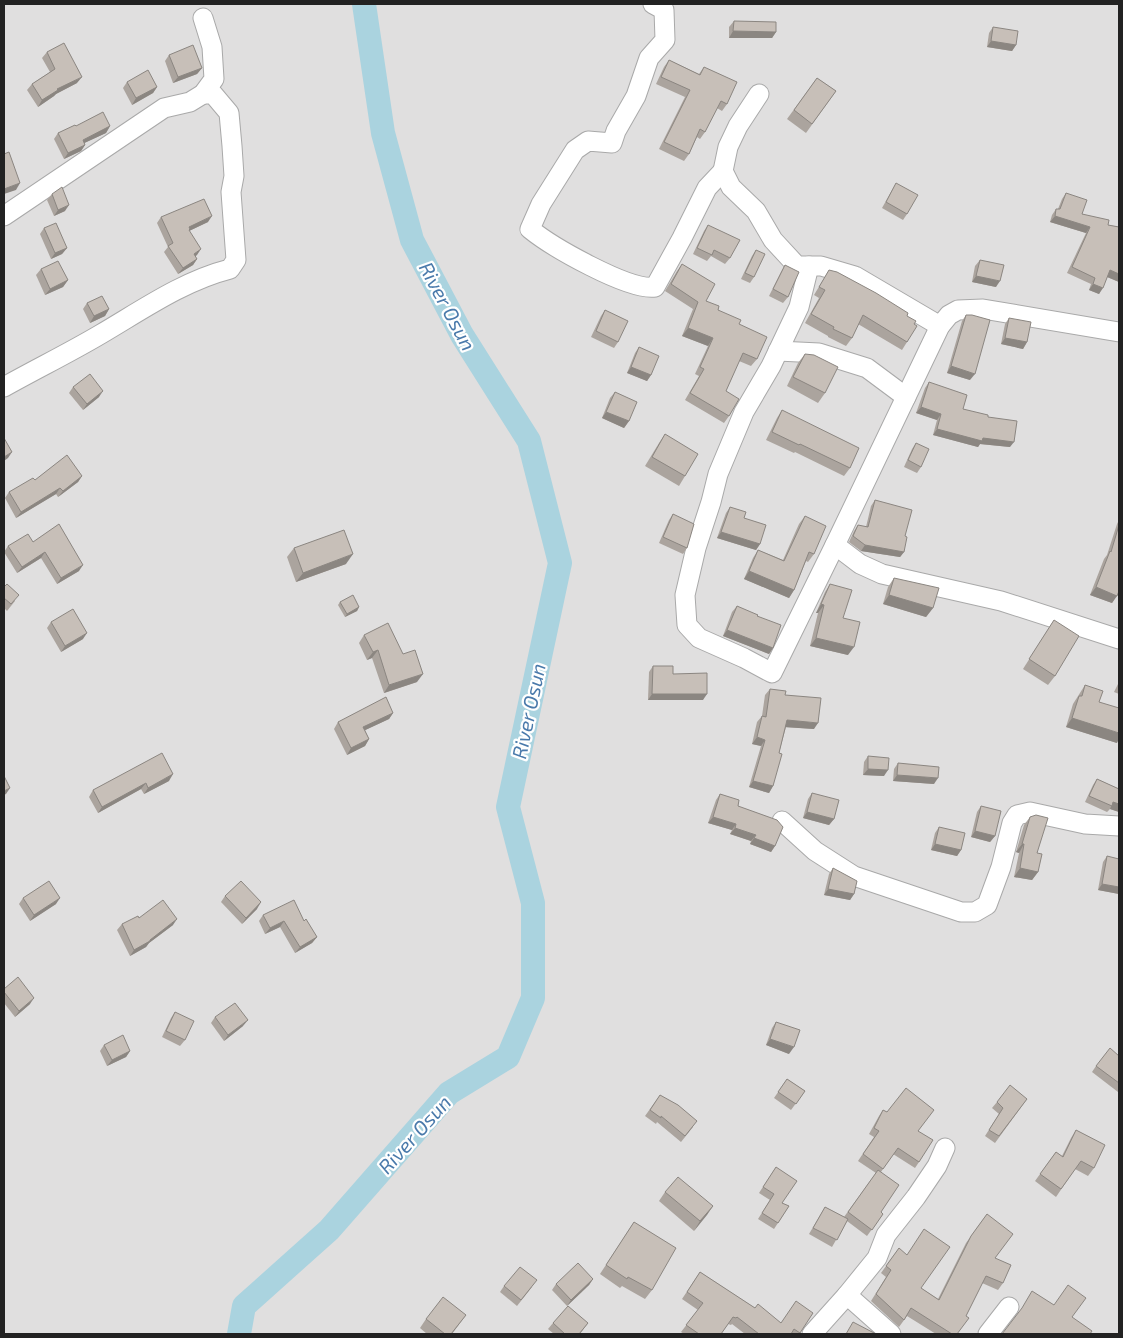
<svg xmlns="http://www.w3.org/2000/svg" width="1123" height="1338" font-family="'Exo 2',sans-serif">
	<rect width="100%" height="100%" fill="#f2efe9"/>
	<!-- residential -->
	<rect fill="#e0dfdf" x="4" y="4" width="1115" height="1330"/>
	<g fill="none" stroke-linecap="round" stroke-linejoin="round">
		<!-- river -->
		<path stroke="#aad3df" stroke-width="24" d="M239,1334L244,1306L329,1230L449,1093L508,1057L533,998V903L508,807L560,563L529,441L462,335L412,240L383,133L364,4"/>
		<defs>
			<g id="minor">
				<path d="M653,4L664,10L665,40L649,58L636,96L616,131L612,143L588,141L575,150L541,204L530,229C552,247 629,291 655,287L682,238L707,188L723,171"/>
				<path d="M759,94L738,126L728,147L723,171L731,187L756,211L773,240L797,266H821L855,276L940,326"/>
				<path d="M4,216L164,108L190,102L203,94L214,79L212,47L203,18"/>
				<path d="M809,266L799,307L771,366L744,412L718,474L711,502L696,548L685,595L687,625L699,638L744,658L772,673L835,545L940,326L949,315L958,310L983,309L1119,332"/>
				<path d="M778,351L819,353L867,368L906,397"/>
				<path d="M4,387C36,369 69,353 101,334C142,310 183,281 230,269L236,260L231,192L234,176L232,146L229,113L213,94H203"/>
				<path d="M835,545L860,564L882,574L1001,601L1119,639"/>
				<path d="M782,821L815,851L854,876L961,912H975L987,905L1001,867L1012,823L1017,815L1030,812L1085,824L1119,826"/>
				<path d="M847,1295L877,1258L886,1235L916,1197L937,1166L945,1148"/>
				<path d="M812,1334L847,1295L891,1334"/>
				<path d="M988,1334L1009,1307"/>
			</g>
		</defs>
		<!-- minor casing -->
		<use href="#minor" stroke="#a9a9a9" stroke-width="21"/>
		<!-- minor -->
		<use href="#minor" stroke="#fff" stroke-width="19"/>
	</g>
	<!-- wall -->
	<g fill="#aba49e">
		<path d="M734,21L776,32L772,38H729V27Z"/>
		<path d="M993,27L1016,45L1012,51L987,47L989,33Z"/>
		<path d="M47,52L77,83L56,94L54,96L38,107L27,90L32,84L50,72L42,58Z"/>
		<path d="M169,55L202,68L197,74L173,83L165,61Z"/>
		<path d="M669,60L699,74L704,67L727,104L722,111L717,108L705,132L700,139L697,137L689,154L684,161L659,149L685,97L656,84L664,67Z"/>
		<path d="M817,78L836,91L806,133L787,119Z"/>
		<path d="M127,82L157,87L153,93L132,105L123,88Z"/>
		<path d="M76,126H110L106,133L84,143L85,145L81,151L64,159L54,139L58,133Z"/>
		<path d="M896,183L907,214L903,220L882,208Z"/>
		<path d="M1066,193L1082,214L1108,225L1119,227V282L1107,277L1099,294L1089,290L1091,284L1067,273L1086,233L1050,222L1052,215L1056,209H1058L1062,199Z"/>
		<path d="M52,194L65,211L54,216L47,200Z"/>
		<path d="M161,217L208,222L189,231L197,255L195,256L197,259L193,265L178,274L164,252L168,247L157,223Z"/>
		<path d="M708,225L730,258L725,264L711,256L707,261L693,254L704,231Z"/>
		<path d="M44,228L67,248L62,254L51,259L40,234Z"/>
		<path d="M756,250L754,277L750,283L741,279L752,256Z"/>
		<path d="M980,260L996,287L972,282L975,266Z"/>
		<path d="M682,264L706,301L718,310L739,324L757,359L751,366L739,361L726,391L729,416L724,423L685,400L699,376L695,374L708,346L682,336L693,309L665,291L677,271Z"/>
		<path d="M785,265L788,297L783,303L769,296L781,272Z"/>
		<path d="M41,269L68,280L63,287L45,295L36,275Z"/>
		<path d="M829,270L907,316L914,324L907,342L902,350L858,324L852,338L846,346L828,337V336L805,323L819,298L814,295Z"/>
		<path d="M87,303L109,309L105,316L90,323L83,309Z"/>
		<path d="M605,310L618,342L614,348L591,337L601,316Z"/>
		<path d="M966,315L970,380L947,373L962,321Z"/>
		<path d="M1009,318L1027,342L1023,349L1001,344L1005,324Z"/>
		<path d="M639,347L651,375L647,381L627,373L635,353Z"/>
		<path d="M805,354L825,393L818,403L787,386L798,363Z"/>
		<path d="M929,382L963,409L988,417L1010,447L980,444L978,447L933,435L937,420L916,413L925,388Z"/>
		<path d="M73,387L99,397L83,410L69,393Z"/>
		<path d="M615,392L629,421L624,428L602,418L610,398Z"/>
		<path d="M782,410L850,468L844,476L795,452L794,453L766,440L777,418Z"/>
		<path d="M665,434L685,476L679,486L645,466L659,443Z"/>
		<path d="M916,443L921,467L917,473L904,467L912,449Z"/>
		<path d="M82,476L78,482L58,497L56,494L16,518L5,498L9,492L35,480Z"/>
		<path d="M875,500L905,536L904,552L900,557L861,551L849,542L854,531L858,525L866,527L871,506Z"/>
		<path d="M730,507L744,518L760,544L756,550L717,538L726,513Z"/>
		<path d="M673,514L687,548L683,554L659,543L669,520Z"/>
		<path d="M805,516L814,554L808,562L806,561L794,590L789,598L744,579L753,558L758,550L783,560L799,524Z"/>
		<path d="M1119,520V591L1112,603L1090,595L1104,559L1107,555L1117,524Z"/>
		<path d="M33,542L79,571L57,584L41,558L17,573L4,552L8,546Z"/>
		<path d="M294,548L346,564L296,582L287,557Z"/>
		<path d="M894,578L933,608L926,617L883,604L888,587Z"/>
		<path d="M830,584L843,618L848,655L810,646L818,613H816L825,592Z"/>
		<path d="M4,587L15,601L7,611L4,608Z"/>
		<path d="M340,602L359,607L357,611L345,617L338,605Z"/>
		<path d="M737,606L757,616L773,648L769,654L723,636L732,612Z"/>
		<path d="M1054,620L1055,676L1048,685L1023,669Z"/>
		<path d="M51,622L83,639L61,652L47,628Z"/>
		<path d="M364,635L417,682L384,693L372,658L367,660L359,643Z"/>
		<path d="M653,666L673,674L703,700H648L649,672Z"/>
		<path d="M1119,682V694L1114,692Z"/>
		<path d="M1085,685L1099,702L1117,743L1066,727L1073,704Z"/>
		<path d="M770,689L785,695L814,729L786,727L779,753L773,786L769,793L749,787L761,746L752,744L757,722L762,716L765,695Z"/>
		<path d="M393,713L389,719L365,730L369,739L365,746L347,755L334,729L338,722Z"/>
		<path d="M868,756L884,776L863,775L864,762Z"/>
		<path d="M898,763L934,784L893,781L894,769Z"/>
		<path d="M1097,779L1119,789V812L1110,809L1107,812L1085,802L1093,785Z"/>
		<path d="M169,781L144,794L141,789L98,813L89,797L93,790Z"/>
		<path d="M812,793L834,819L829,825L803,818L808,799Z"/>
		<path d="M720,794L738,806L775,846L771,852L750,844L751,841L730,834L732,830L708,823L716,800Z"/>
		<path d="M981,806L995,836L990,842L971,837L977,812Z"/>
		<path d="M1030,817L1037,853L1038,872L1032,880L1014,877L1019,853L1016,852L1024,825Z"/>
		<path d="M939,827L961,850L957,856L931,850L935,833Z"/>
		<path d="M1107,856L1119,894L1098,890L1103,862Z"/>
		<path d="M833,868L854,894L850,900L824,895L829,874Z"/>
		<path d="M225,896L257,909L242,924L221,902Z"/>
		<path d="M23,898L56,904L30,921L19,904Z"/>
		<path d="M263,915L304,921L317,937L312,943L295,953L280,927L265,934L259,921Z"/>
		<path d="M139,918L173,925L149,943L146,947L130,956L117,930L122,924Z"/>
		<path d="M4,989L30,1004L15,1017L4,1003Z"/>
		<path d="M175,1012L185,1040L180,1046L162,1037L171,1018Z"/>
		<path d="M215,1017L243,1026L224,1041L211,1023Z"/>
		<path d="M776,1022L789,1054L766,1045L772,1028Z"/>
		<path d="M104,1045L130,1051L126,1057L107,1066L100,1051Z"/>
		<path d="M1119,1056V1089L1118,1092L1092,1072L1096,1066Z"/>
		<path d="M787,1079L805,1091L791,1110L774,1098Z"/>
		<path d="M660,1095L693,1127L681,1142L657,1122L656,1124L645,1116Z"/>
		<path d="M1027,1099L995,1143L985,1136L999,1114L992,1108L997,1102Z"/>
		<path d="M883,1110L919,1131V1162L915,1168L893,1154L881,1172V1212L883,1214L867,1236L847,1221L832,1247L809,1234L825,1207L844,1217L876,1173L858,1161L874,1137L869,1134L879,1116Z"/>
		<path d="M1076,1130L1094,1168L1088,1176L1075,1169L1056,1197L1035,1181L1056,1152L1062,1156L1071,1138Z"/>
		<path d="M776,1167L782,1203L789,1206L774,1229L758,1219L770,1200L759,1193Z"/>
		<path d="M665,1192L713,1206L694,1231L659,1201Z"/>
		<path d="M987,1214L995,1258L1003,1283L998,1290L982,1283L957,1334H936L907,1316L899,1327L871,1301L886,1277L881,1273L899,1248L921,1288L938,1299L966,1243Z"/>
		<path d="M634,1222L652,1290L645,1299L622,1286L620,1288L600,1274Z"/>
		<path d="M700,1272L755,1308L781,1323L813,1313L799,1334H745L732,1324L731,1325L728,1324L721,1334H684L681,1332L698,1310L682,1299Z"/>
		<path d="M593,1279L589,1285L567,1306L552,1290L556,1284Z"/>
		<path d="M504,1286L532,1287L517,1306L500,1292Z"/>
		<path d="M466,1315L452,1334H427L420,1328L426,1319Z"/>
		<path d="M553,1323H588L580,1334H554L548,1329Z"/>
	</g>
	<!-- shaded-wall -->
	<g fill="#8b8681">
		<path d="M733,31L776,32L772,38H729Z"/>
		<path d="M991,41L1016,45L1012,51L987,47Z"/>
		<path d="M202,68L197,74L173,83L178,77Z"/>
		<path d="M82,77L77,83L56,94L54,96L38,107L42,100L57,89Z"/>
		<path d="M157,87L153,93L132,105L136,98Z"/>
		<path d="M110,126L106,133L78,146L83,140Z"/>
		<path d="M85,145L81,151L64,159L68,153Z"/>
		<path d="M20,183L16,190L4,194V189Z"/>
		<path d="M69,205L65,211L54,216L58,210Z"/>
		<path d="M212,216L208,222L189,231V227Z"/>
		<path d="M1055,216L1090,227L1086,233L1050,222Z"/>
		<path d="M67,248L62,254L51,259L55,253Z"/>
		<path d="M201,249L197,255L190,260L194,254Z"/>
		<path d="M197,259L193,265L178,274L183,268Z"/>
		<path d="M1110,270L1119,274V282L1105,276Z"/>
		<path d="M976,276L1000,281L996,287L972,282Z"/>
		<path d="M68,280L63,287L45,295L50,289Z"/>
		<path d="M1093,284L1103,288L1099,294L1089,290Z"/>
		<path d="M109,309L105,316L90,323L94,316Z"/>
		<path d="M688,328L713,338L708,346L682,336Z"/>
		<path d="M1005,338L1027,342L1023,349L1001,344Z"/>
		<path d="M951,366L975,374L970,380L947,373Z"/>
		<path d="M631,367L651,375L647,381L627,373Z"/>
		<path d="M103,391L99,397L83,410L87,404Z"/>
		<path d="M921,407L941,414L937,420L916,413Z"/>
		<path d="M606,412L629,421L624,428L602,418Z"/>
		<path d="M937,429L1014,442L1010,447L980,444L978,447L933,435Z"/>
		<path d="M12,452L8,458L4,461V457Z"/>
		<path d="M82,476L78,482L58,497L63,491Z"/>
		<path d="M60,488L56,494L16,518L21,512Z"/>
		<path d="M721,532L760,544L756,550L717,538Z"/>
		<path d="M865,545L904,552L900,557L861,551Z"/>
		<path d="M45,552L41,558L17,573L22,567Z"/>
		<path d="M353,554L346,564L296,582L303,573Z"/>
		<path d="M83,565L79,571L57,584L61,578Z"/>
		<path d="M749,571L794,590L789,598L744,579Z"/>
		<path d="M1096,587L1117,596L1112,603L1090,595Z"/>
		<path d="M889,595L933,608L926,617L883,604Z"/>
		<path d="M821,604L824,605L818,613H816Z"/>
		<path d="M359,607L357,611L345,617L347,614Z"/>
		<path d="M727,630L773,648L769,654L723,636Z"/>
		<path d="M87,633L83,639L61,652L65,646Z"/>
		<path d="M816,638L854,647L848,655L810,646Z"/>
		<path d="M378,650L372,658L367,660L373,652Z"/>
		<path d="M423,674L417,682L384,693L389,685Z"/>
		<path d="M652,694H707L703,700H648Z"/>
		<path d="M393,713L389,719L359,733L363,727Z"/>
		<path d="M1072,718L1119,733V739L1117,743L1066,727Z"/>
		<path d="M787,720L818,723L814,729L783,727Z"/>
		<path d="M757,737L765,740L761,746L752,744Z"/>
		<path d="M369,739L365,746L347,755L351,748Z"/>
		<path d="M868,769L888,770L884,776L863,775Z"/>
		<path d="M173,774L169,781L144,794L148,788Z"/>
		<path d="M897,775L938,778L934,784L893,781Z"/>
		<path d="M753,781L773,786L769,793L749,787Z"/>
		<path d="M146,783L141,789L98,813L102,807Z"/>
		<path d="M10,788L6,794L4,795V791Z"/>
		<path d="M1113,802L1119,804V812L1110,809Z"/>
		<path d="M807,812L834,819L829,825L803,818Z"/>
		<path d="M713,817L736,824L732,830L708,823Z"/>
		<path d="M735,828L756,835L751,841L730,834Z"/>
		<path d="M975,831L995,836L990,842L971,837Z"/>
		<path d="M754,838L775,846L771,852L750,844Z"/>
		<path d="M935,844L961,850L957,856L931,850Z"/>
		<path d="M1022,844H1024L1019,853L1016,852Z"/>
		<path d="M1020,868L1038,872L1032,880L1014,877Z"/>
		<path d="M1102,884L1119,887V894L1098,890Z"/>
		<path d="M828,889L854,894L850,900L824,895Z"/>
		<path d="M60,898L56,904L30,921L34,915Z"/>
		<path d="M261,902L257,909L242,924L246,918Z"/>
		<path d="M177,919L173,925L149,943L146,947L130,956L134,950L150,940Z"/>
		<path d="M284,921L280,927L265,934L270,928Z"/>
		<path d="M317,937L312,943L295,953L300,947Z"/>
		<path d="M34,998L30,1004L15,1017L19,1011Z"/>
		<path d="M248,1020L243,1026L224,1041L228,1035Z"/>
		<path d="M770,1039L794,1047L789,1054L766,1045Z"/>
		<path d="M130,1051L126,1057L107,1066L112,1060Z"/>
		<path d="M713,1206L707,1215L694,1231L700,1221Z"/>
		<path d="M593,1279L589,1285L567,1306L571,1300Z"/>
	</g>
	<!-- building -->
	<g fill="#c7bfb8" stroke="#8b8681">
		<path d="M734,21L776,22V32L733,31Z"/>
		<path d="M993,27L1018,31L1016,45L991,41Z"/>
		<path d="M64,43L82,77L57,89L58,90L42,100L32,84L55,69L47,52Z"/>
		<path d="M193,45L202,68L178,77L169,55Z"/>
		<path d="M669,60L700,75L704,67L737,82L727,104L721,101L705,132L700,129L689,154L664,142L690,90L661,77Z"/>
		<path d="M148,70L157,87L136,98L127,82Z"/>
		<path d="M817,78L836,91L812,124L794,110Z"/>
		<path d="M103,112L110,126L83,140L85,145L68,153L58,133L75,125L76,126Z"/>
		<path d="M9,152L20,183L4,189V154Z"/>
		<path d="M896,183L918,195L907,214L886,202Z"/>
		<path d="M62,187L69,205L58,210L52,194Z"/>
		<path d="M1066,193L1087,200L1082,214L1109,220L1108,225L1119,227V274L1110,270L1103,288L1093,284L1095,278L1072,267L1090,227L1055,216L1056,209H1060Z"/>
		<path d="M204,199L212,216L189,227L190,229L189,230L201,249L194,254L197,259L183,268L168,246L173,243L161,217Z"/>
		<path d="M56,223L67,248L55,253L44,228Z"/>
		<path d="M708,225L740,240L730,258L714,250L712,255L697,248Z"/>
		<path d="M756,250L765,254L754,277L745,273Z"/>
		<path d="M980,260L1004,265L1000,281L976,276Z"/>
		<path d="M58,261L68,280L50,289L41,269Z"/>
		<path d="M682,264L715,284L706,301L719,306L718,310L741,320L739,324L767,337L757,359L743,353L726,391L739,399L729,416L690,393L704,369L700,367L713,338L688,328L698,302L671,284Z"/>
		<path d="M785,265L799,272L788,297L773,289Z"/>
		<path d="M829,270L837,272L876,293L908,313L907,316L916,321L914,324L917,326L907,342L863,315L852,338L833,329L834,327L811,314L825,290L819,287Z"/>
		<path d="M102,296L109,309L94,316L87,303Z"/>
		<path d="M605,310L628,321L618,342L596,331Z"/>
		<path d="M966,315H972L990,320L975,374L951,366Z"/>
		<path d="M1009,318L1031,322L1027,342L1005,338Z"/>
		<path d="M639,347L659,356L651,375L631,367Z"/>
		<path d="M805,354L814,355L838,367L825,393L793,377Z"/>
		<path d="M90,374L103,391L87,404L73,387Z"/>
		<path d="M929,382L967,395L963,409L988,415V417L1017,421L1014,442L983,438L982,441L937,429L941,414L921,407Z"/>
		<path d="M615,392L637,402L629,421L606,412Z"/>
		<path d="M782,410L859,448L850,468L800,444L799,445L772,432Z"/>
		<path d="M665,434L698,454L685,476L652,457Z"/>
		<path d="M4,438L12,452L4,457Z"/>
		<path d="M916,443L929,449L921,467L908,460Z"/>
		<path d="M67,455L82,476L63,491L60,488L21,512L9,492L33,478L35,480Z"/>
		<path d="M875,500L912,510L905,536L907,537L904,552L865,545L853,536L858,525L868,527Z"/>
		<path d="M730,507L746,512L744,518L766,525L760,544L721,532Z"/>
		<path d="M673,514L694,524L687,548L663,537Z"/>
		<path d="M805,516L826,526L814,554L809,552L794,590L749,571L758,550L784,561Z"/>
		<path d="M59,524L83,565L61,578L45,552L22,567L8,546L28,534L33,542Z"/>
		<path d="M1119,525V591L1117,596L1096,587L1110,551L1111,552Z"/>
		<path d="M344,530L353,554L303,573L294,548Z"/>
		<path d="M894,578L939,588L933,608L889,595Z"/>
		<path d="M7,584L19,595L11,604L4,598V587Z"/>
		<path d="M830,584L852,590L843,618L860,622L854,647L816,638L824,605L821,604Z"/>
		<path d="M353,595L359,607L347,614L340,602Z"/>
		<path d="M737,606L758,615L757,616L781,625L773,648L727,630Z"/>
		<path d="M73,609L87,633L65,646L51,622Z"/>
		<path d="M1054,620L1079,636L1055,676L1029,659Z"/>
		<path d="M388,623L403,654L415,650L423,674L389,685L378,650L373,652L364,635Z"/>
		<path d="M653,666H673V674L707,673V694H652Z"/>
		<path d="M1085,685L1103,691L1099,702L1119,708V733L1072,718L1079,696H1082Z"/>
		<path d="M770,689L786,691L785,695L821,698L818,723L787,720L779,753L782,754L773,786L753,781L765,740L757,737L762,716L766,717Z"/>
		<path d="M386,697L393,713L363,727L369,739L351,748L338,722Z"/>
		<path d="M162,753L173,774L148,788L146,783L102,807L93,790Z"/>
		<path d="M868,756L889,758L888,770L868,769Z"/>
		<path d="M898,763L939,767L938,778L897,775Z"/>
		<path d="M4,776L10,788L4,791Z"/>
		<path d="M1097,779L1119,789V804L1113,802L1112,806L1089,796Z"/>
		<path d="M812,793L839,800L834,819L807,812Z"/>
		<path d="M720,794L739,800L738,806L777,820L783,827L775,846L754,838L756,835L735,828L736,824L713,817Z"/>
		<path d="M981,806L1001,811L995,836L975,831Z"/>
		<path d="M1036,815L1048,818L1037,853L1042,854L1038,872L1020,868L1024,844H1022L1030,817Z"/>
		<path d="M939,827L965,833L961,850L935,844Z"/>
		<path d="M1107,856L1119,859V887L1102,884Z"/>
		<path d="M833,868L857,881L854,894L828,889Z"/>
		<path d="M49,881L60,898L34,915L23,898Z"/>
		<path d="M241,881L261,902L246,918L225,896Z"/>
		<path d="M163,900L177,919L150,940V941L134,950L122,924L138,916L139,918Z"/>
		<path d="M294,900L304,921L306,919L317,937L300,947L284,921L270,928L263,915Z"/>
		<path d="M18,977L34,998L19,1011L4,992V989Z"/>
		<path d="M235,1003L248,1020L228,1035L215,1017Z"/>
		<path d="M175,1012L194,1021L185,1040L166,1031Z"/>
		<path d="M776,1022L800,1030L794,1047L770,1039Z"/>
		<path d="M123,1035L130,1051L112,1060L104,1045Z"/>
		<path d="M1110,1048L1119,1056V1083L1096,1066Z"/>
		<path d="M787,1079L805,1091L796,1104L778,1092Z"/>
		<path d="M1010,1085L1027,1099L999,1136L989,1130L1003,1108L997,1102Z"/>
		<path d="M906,1088L934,1110L918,1131L933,1140L919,1162L898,1148L883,1169L863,1154L879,1131L874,1128L883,1110L887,1112Z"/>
		<path d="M660,1095L678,1105L697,1121L685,1136L661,1116V1118L650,1110Z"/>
		<path d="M1076,1130L1105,1145L1094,1168L1081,1161L1061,1189L1040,1174L1056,1152L1063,1157Z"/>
		<path d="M776,1167L797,1181L782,1203L789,1206L778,1223L762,1213L774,1194L763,1187Z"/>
		<path d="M878,1170L899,1185L881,1212L883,1214L872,1230L848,1212Z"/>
		<path d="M678,1177L713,1206L700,1221L665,1192Z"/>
		<path d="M825,1207L848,1219L837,1240L813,1228Z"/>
		<path d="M987,1214L1013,1234L995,1258L1011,1265L1003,1283L986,1276L966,1316L969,1318L957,1334H952L911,1308L904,1320L876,1294L891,1270L886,1266L899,1248L907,1255L924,1229L950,1247L921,1288L939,1300L971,1236Z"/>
		<path d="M634,1222L676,1248L652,1290L628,1277L627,1279L606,1265Z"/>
		<path d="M578,1263L593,1279L571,1300L556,1284Z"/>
		<path d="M520,1267L537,1280L521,1300L504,1286Z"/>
		<path d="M700,1272L755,1308L758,1304L781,1323L796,1301L813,1313L800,1333L794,1329L791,1334H759L737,1317L736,1318L733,1317L721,1334H699L686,1325L703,1303L687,1292Z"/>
		<path d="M1068,1285L1086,1298L1072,1317L1092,1331L1090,1334H1002L1022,1308L1032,1291L1054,1305Z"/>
		<path d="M443,1297L466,1315L451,1334H445L426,1319Z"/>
		<path d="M568,1306L588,1323L579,1334H565L553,1323Z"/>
		<path d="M853,1322L876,1334H846Z"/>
	</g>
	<g text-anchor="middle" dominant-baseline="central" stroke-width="4.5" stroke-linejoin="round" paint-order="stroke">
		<!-- water labels -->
		<g font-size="20" font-style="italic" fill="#4a7aab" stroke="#fff">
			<text transform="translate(448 306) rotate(62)">River Osun</text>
			<text transform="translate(528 711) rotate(-78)">River Osun</text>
			<text transform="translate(414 1134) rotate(-48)">River Osun</text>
		</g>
	</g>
	<!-- border -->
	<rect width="1123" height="1338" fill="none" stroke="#222222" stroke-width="10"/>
</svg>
